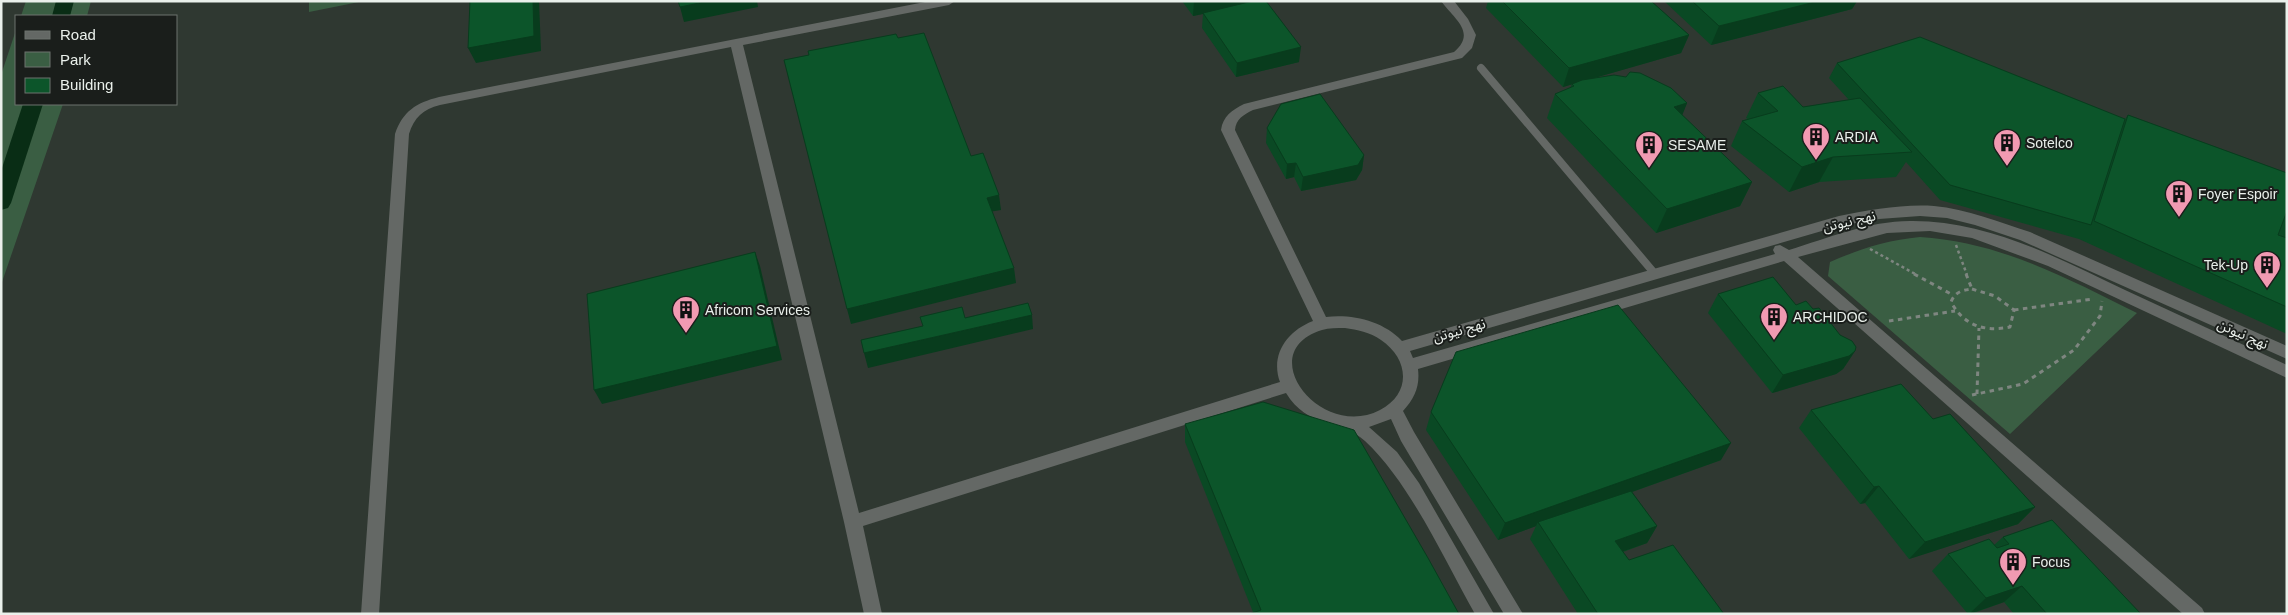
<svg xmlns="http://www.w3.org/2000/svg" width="2288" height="615" font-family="Helvetica,'Noto Sans Arabic',sans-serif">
	<rect width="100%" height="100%" fill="#2f3831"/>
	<!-- green -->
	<g fill="#3a5e43">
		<path d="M26,1H91L87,16H21Z"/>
		<path d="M309,1H364L309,12Z"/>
		<path d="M16,30V104H63L1,285V75Z"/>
		<path d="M1920,237C2000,242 2067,278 2137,313L2010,434L1828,276L1830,262C1860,249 1887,240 1920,237Z"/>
	</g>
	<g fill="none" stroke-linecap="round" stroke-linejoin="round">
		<!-- canal -->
		<g fill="#092d15" fill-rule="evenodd">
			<path d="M56,1H74L70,16H52Z"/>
			<path d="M23,104H43L11,203L8,208L1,210V171Z"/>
		</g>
		<!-- path-far1 -->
		<g stroke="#7e8680" stroke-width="2.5" stroke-dasharray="3 3" stroke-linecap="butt">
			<path d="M1956,245L1967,275"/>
			<path d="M1870,249L1917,275"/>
		</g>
		<!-- path -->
		<g stroke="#7e8680" stroke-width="3" stroke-dasharray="4.5 4.5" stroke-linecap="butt">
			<path d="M1914,274L1953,295"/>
			<path d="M1966,274L1972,289"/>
			<path d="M1972,289L1995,296L2014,310L2010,327C1985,332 1964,326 1951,302C1955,292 1962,290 1972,289Z"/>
			<path d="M2014,310L2093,299"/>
			<path d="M1889,321L1955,311"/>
			<path d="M1977,394L1979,328"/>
			<path d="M1972,395L2023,384L2074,350L2100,316L2102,301"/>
		</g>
		<!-- lane -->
		<path stroke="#646865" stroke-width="8" d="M1481,68L1655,274"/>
		<!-- street -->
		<path fill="#646865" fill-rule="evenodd" d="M930,1H955L949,5L743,45L859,513L1280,382C1270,355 1287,331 1313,321L1221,130C1223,116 1232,110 1244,104L1454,52C1477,32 1454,19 1441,1H1454L1468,19L1476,35L1472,48L1462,58L1253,110C1243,115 1236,119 1235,130L1326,317C1353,314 1383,321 1402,341L1839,216C1870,210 1902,204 1934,206C1967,209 1999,222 2030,232L2287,346V359L2020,240L1975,225L1947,218L1920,216L1879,219L1839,226L1410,351L1413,358L1775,254L1773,250L1775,246L1780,245L1789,250C1828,238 1869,221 1910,221C1987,220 2058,258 2125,290C2179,315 2233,340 2287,365V378L2048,266L1972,238L1930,231L1887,233L1798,257L2202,608L2205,614H2183L1784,261L1418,369C1420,386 1415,398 1403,411L1414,432L1523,614H1504L1401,441L1391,419L1369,427L1397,452L1419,483L1494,614H1475C1444,559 1410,483 1365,441C1339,418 1308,429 1286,393L863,526L882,614H864L844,522L731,47L440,105C423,109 414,118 409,134L379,614H361L395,134C403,111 416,103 439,97ZM1345,328C1357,330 1370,332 1381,340C1409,359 1412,393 1380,410C1321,441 1251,352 1322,330C1329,328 1337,328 1345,328Z"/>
	</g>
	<!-- wall -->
	<g fill="#0a4924">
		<path d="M1182,1H1266L1299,62L1236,77L1202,28L1203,14L1193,16Z"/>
		<path d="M1488,1H1651L1689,35L1681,53L1594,78L1687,103L1682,115L1752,182L1740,206L1656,233L1547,118L1555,94L1570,88L1572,84L1563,87L1486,8Z"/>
		<path d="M1664,1H1857L1852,9L1711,45Z"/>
		<path d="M1837,63L2125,119L2128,115L2287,173V334L2079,239L1940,200L1906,162L1896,177L1819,182L1789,192L1731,146L1742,121L1748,119L1746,118L1758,93L1803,107L1849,100L1829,78Z"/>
		<path d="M1267,128L1364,155L1362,170L1356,180L1301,191L1294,177L1286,179L1266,143Z"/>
		<path d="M1718,294L1796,305L1840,335L1855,351L1843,369L1836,374L1772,393L1708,313Z"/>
		<path d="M1811,410L1933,419L2035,507L2018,524L1909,559L1865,503L1860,504L1799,428Z"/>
		<path d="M1431,412L1721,460L1632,492L1657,526L1647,543L1623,552L1629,560L1724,614H1578L1530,539L1536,526L1498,540L1426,430Z"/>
		<path d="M1185,424L1459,614L1253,612L1185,442Z"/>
		<path d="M2003,537L2141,614H2014L2004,602L1971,614H1968L1932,571L1948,554L1994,545Z"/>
	</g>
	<!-- shaded-wall -->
	<g fill="#083c1d">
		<path d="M533,1H539L541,51L476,63L468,48Z"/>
		<path d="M709,1H757L758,7L684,22L680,7Z"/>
		<path d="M1194,1H1263L1193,16Z"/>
		<path d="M1819,1H1857L1852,9L1711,45L1719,26Z"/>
		<path d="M1689,35L1681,53L1563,87L1569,68Z"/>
		<path d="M1301,47L1299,62L1236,77L1237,63Z"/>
		<path d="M1687,103L1677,128L1674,107Z"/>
		<path d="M1364,155L1362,170L1356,180L1301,191L1303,177Z"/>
		<path d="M1833,157L1819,182L1789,192L1802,167Z"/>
		<path d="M1296,163L1294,177L1286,179L1287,164Z"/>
		<path d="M1752,182L1740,206L1656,233L1667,209Z"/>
		<path d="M999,195L1001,210L989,212L987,198Z"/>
		<path d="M755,252L760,266L782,360L602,404L594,390Z"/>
		<path d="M1014,268L1016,283L851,324L847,309Z"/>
		<path d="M1032,315L1033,329L868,368L864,353Z"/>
		<path d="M1855,351L1843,369L1836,374L1772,393L1783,375Z"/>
		<path d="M1731,443L1721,460L1539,525L1538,522L1536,526L1498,540L1505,523Z"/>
		<path d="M1879,486L1865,503L1860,504L1874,487Z"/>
		<path d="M2035,507L2018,524L1909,559L1925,542Z"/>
		<path d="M1657,526L1647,543L1606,557L1615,541Z"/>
		<path d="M2022,586L2004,602L1969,614L1986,598Z"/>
	</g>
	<!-- building -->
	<g fill="#0c552a" stroke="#083c1d">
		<path d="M470,1H533L534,36L468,48Z"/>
		<path d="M678,1H709L680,7Z"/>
		<path d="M1253,1H1266L1301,47L1237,63L1203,13Z"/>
		<path d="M1502,1H1651L1689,35L1569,68Z"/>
		<path d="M1692,1H1819L1719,26Z"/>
		<path d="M924,33L971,156L983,153L999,195L987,198L1014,268L847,309L784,60L809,55L808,51L896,34L898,38Z"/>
		<path d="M1920,37L2125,119L2091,225L1950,185L1837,63Z"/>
		<path d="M1630,72L1640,73L1671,88L1687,103L1674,107L1752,182L1667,209L1555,94L1574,86L1572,84L1582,80L1614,75L1626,77Z"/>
		<path d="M1783,86L1803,107L1860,98L1912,152L1833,157L1802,167L1742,121L1778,111L1758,93Z"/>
		<path d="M1320,94L1364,155L1358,165L1303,177L1296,163L1287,164L1267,128L1281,104Z"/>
		<path d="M2128,115L2287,173V211L2278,235L2287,238V307L2094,221Z"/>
		<path d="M755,252L777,346L594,390L587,294Z"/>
		<path d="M1773,277L1796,305L1806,301L1813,309L1819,308L1840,335L1852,341L1856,347L1855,351L1849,356L1783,375L1718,294Z"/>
		<path d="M1028,303L1032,315L864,353L861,340L923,326L920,317L962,307L965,318Z"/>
		<path d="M1618,305L1731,443L1505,523L1431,412L1456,352Z"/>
		<path d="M1901,384L1933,419L1950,414L2035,507L1925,542L1879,486L1874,487L1811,410Z"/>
		<path d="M1263,402L1354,430L1428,558L1459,614H1249L1261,610L1185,424Z"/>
		<path d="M1631,491L1657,526L1615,541L1629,560L1673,545L1724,614H1598L1538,522Z"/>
		<path d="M2052,520L2141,614H2047L2022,586L1986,598L1948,554L1989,539L1997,548L2009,544L2003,537Z"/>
	</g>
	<!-- icons -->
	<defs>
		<symbol id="building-pin" viewBox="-11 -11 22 30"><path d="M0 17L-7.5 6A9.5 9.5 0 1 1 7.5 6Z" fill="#f19ab2" stroke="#1a1e1b"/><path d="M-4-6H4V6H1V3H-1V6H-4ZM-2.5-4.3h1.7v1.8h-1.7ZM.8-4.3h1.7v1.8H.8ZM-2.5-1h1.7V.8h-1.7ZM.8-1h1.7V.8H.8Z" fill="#111"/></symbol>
	</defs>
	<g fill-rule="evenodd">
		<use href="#building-pin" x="1800" y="121" width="32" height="43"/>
		<use href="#building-pin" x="1991" y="127" width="32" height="43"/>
		<use href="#building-pin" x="1633" y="129" width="32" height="43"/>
		<use href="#building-pin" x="2163" y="178" width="32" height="43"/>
		<use href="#building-pin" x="2251" y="249" width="32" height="43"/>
		<use href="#building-pin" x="670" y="294" width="32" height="43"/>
		<use href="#building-pin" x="1758" y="301" width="32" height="43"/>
		<use href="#building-pin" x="1997" y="546" width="32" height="43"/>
	</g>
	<g text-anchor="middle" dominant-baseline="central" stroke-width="4" stroke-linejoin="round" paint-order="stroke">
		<!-- poi labels -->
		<g font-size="14" fill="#eaf0eb" stroke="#1a1e1b" text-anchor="start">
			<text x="1835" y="137">ARDIA</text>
			<text x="2026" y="143">Sotelco</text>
			<text x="1668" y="145">SESAME</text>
			<text x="2198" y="194">Foyer Espoir</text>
			<text x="2248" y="265" text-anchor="end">Tek-Up</text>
			<text x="705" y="310">Africom Services</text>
			<text x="1793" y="317">ARCHIDOC</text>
			<text x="2032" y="562">Focus</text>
		</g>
		<!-- street labels -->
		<g font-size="14" fill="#eaf0eb" stroke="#1a1e1b">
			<text transform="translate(1849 221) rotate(-13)">نهج نيوتن</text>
			<text transform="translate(1459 330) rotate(-16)">نهج نيوتن</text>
			<text transform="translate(2243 334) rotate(24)">نهج نيوتن</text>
		</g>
	</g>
	<!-- border -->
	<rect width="2288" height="615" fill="none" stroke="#eaf0eb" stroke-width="5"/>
	<!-- legend -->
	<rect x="15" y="15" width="162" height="90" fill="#1a1e1b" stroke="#6d726e"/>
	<rect x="25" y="31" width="25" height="8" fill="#646865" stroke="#6d726e"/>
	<text x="60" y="40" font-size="15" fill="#eaf0eb">Road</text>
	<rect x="25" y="52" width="25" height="15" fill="#3a5e43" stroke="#6d726e"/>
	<text x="60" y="65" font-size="15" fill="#eaf0eb">Park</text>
	<rect x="25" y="78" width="25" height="15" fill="#0c552a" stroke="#6d726e"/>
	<text x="60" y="90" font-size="15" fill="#eaf0eb">Building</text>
</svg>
